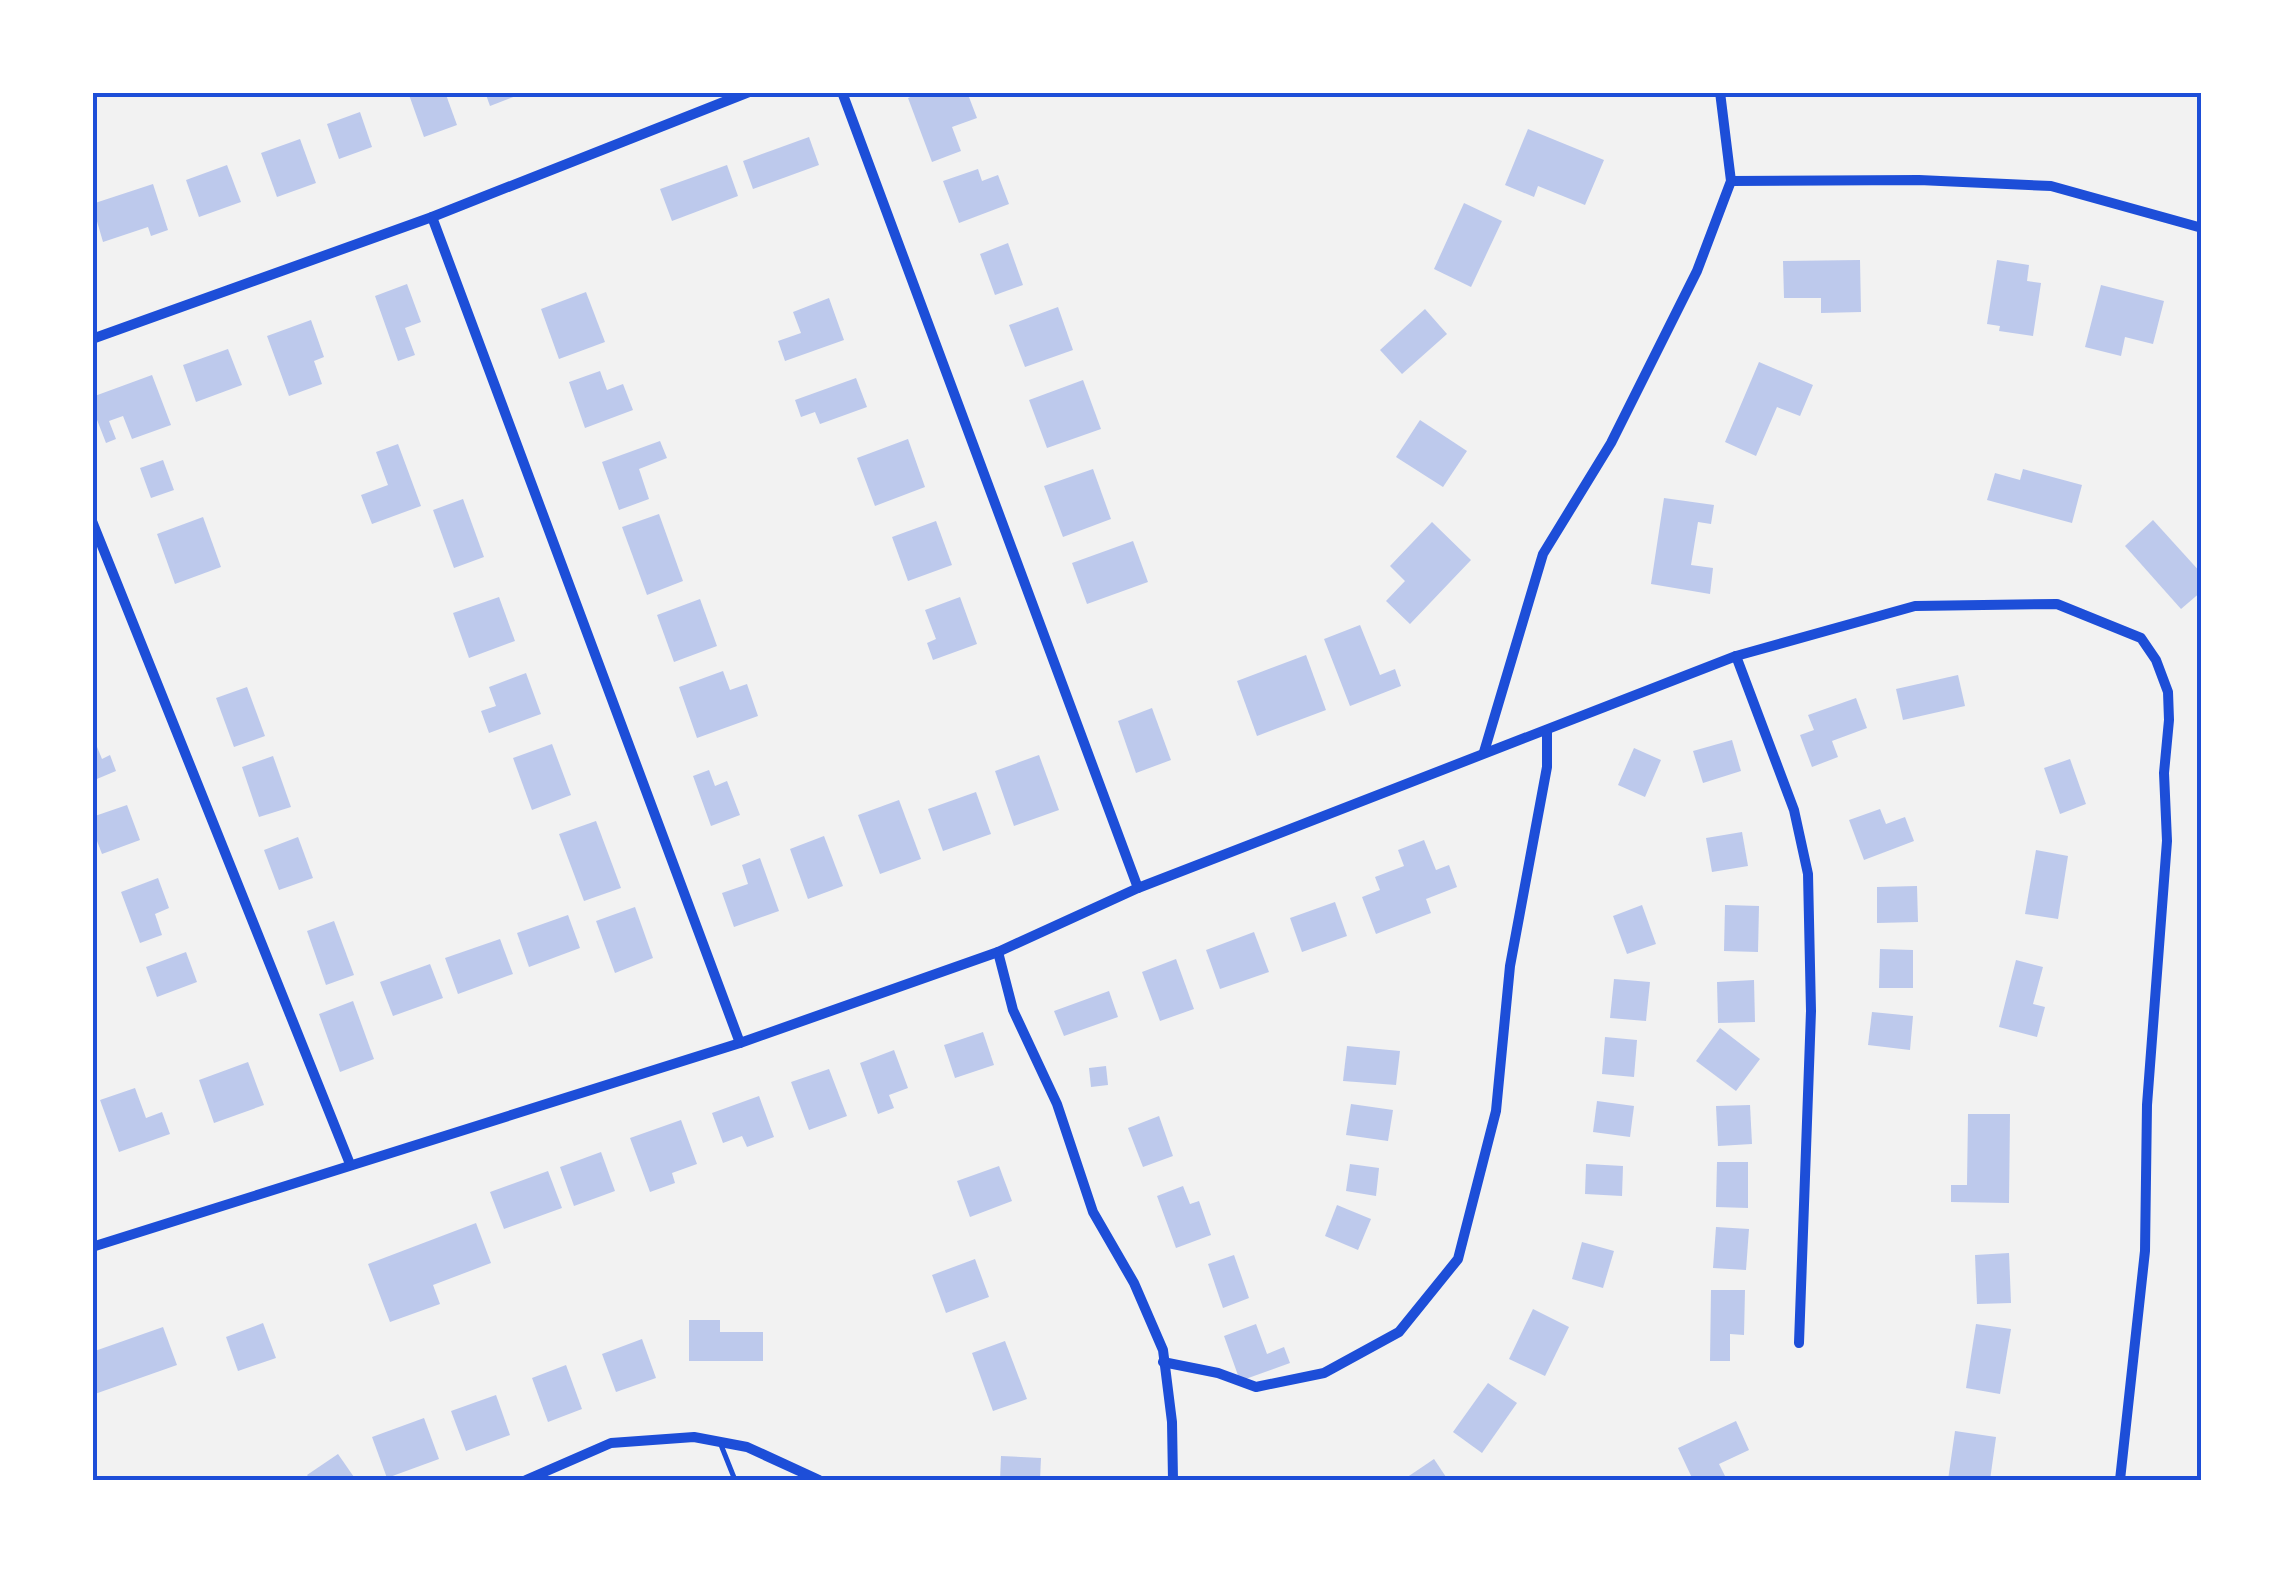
<svg xmlns="http://www.w3.org/2000/svg" width="2294" height="1573" font-family="'Space Grotesk',sans-serif">
	<rect width="100%" height="100%" fill="#f2f2f2"/>
	<!-- building -->
	<g fill="#bdc9ec">
		<path d="M408,92H445L457,125L424,137Z"/>
		<path d="M485,92H524V93L490,106Z"/>
		<path d="M922,92H967L977,118L952,127L961,151L932,162L908,98Z"/>
		<path d="M360,112L372,147L339,159L327,124Z"/>
		<path d="M1528,129L1604,160L1585,205L1538,186L1534,197L1505,185Z"/>
		<path d="M809,137L819,165L753,189L743,161Z"/>
		<path d="M300,139L316,183L277,197L261,153Z"/>
		<path d="M227,165L241,202L199,217L186,180Z"/>
		<path d="M727,165L738,196L672,221L660,189Z"/>
		<path d="M978,169L982,181L998,175L1009,204L959,223L943,181Z"/>
		<path d="M153,184L168,230L151,236L148,227L103,242L92,204Z"/>
		<path d="M1464,203L1502,221L1471,287L1434,269Z"/>
		<path d="M1008,243L1023,285L995,295L980,254Z"/>
		<path d="M1860,260L1861,312L1821,313V298H1784L1783,261Z"/>
		<path d="M1997,260L2029,265L2027,281L2041,283L2033,336L1999,331L2000,326L1987,324Z"/>
		<path d="M407,284L421,322L405,328L415,355L398,361L375,296Z"/>
		<path d="M2101,285L2164,301L2153,344L2125,337L2121,356L2085,347Z"/>
		<path d="M586,292L605,342L559,359L541,309Z"/>
		<path d="M829,298L844,340L785,361L778,341L801,333L793,312Z"/>
		<path d="M1058,307L1073,350L1025,367L1009,325Z"/>
		<path d="M1425,309L1447,334L1402,374L1380,350Z"/>
		<path d="M311,320L324,357L314,361L322,384L289,396L267,336Z"/>
		<path d="M228,349L242,385L196,402L183,365Z"/>
		<path d="M1759,362L1813,385L1800,416L1777,407L1756,456L1725,442Z"/>
		<path d="M600,371L607,390L623,384L633,410L585,428L569,382Z"/>
		<path d="M152,375L171,425L132,439L123,416L109,421L116,439L106,443L92,407V397Z"/>
		<path d="M856,378L867,407L820,424L815,412L801,417L795,400Z"/>
		<path d="M1083,380L1101,429L1047,448L1029,400Z"/>
		<path d="M1420,420L1467,451L1443,487L1396,457Z"/>
		<path d="M908,439L925,487L875,506L857,458Z"/>
		<path d="M660,441L667,458L639,469L649,499L619,510L602,462Z"/>
		<path d="M398,444L421,506L372,524L361,495L388,485L376,452Z"/>
		<path d="M163,460L174,490L151,498L140,468Z"/>
		<path d="M1093,469L1111,519L1063,537L1044,486Z"/>
		<path d="M2023,469L2082,485L2072,523L1987,500L1995,473L2020,480Z"/>
		<path d="M1664,498L1714,505L1711,524L1698,522L1691,565L1713,568L1710,594L1651,584Z"/>
		<path d="M463,499L484,557L454,568L433,510Z"/>
		<path d="M659,514L683,581L647,595L622,527Z"/>
		<path d="M203,517L221,567L175,584L157,534Z"/>
		<path d="M2153,520L2202,574V591L2181,609L2125,546Z"/>
		<path d="M936,521L952,565L908,581L892,537Z"/>
		<path d="M1432,522L1471,560L1410,624L1386,601L1405,581L1390,566Z"/>
		<path d="M1133,541L1148,582L1087,604L1072,563Z"/>
		<path d="M499,597L515,641L469,658L453,613Z"/>
		<path d="M960,597L977,644L933,660L927,643L936,639L925,610Z"/>
		<path d="M700,599L717,646L674,662L657,615Z"/>
		<path d="M1360,625L1380,675L1395,669L1401,686L1350,706L1324,639Z"/>
		<path d="M1306,655L1326,710L1257,736L1237,681Z"/>
		<path d="M723,671L730,690L747,684L758,716L697,738L679,687Z"/>
		<path d="M526,673L541,714L489,733L481,711L496,706L489,687Z"/>
		<path d="M1958,675L1965,706L1903,720L1896,689Z"/>
		<path d="M247,687L265,736L234,747L216,698Z"/>
		<path d="M1856,698L1867,728L1832,741L1838,757L1812,767L1800,735L1814,730L1808,715Z"/>
		<path d="M1152,708L1171,760L1136,773L1118,721Z"/>
		<path d="M93,737L102,759L110,755L116,771L92,781Z"/>
		<path d="M1732,740L1741,771L1703,783L1693,751Z"/>
		<path d="M552,744L571,795L532,810L513,758Z"/>
		<path d="M1634,748L1661,760L1645,797L1618,785Z"/>
		<path d="M1039,755L1059,810L1014,826L995,771Z"/>
		<path d="M273,756L291,807L259,817L242,767Z"/>
		<path d="M2070,759L2086,804L2060,814L2044,768Z"/>
		<path d="M709,770L715,786L727,781L740,815L711,826L693,776Z"/>
		<path d="M976,792L991,834L943,851L928,809Z"/>
		<path d="M899,800L921,859L880,874L858,815Z"/>
		<path d="M127,805L140,840L102,854L92,828V817Z"/>
		<path d="M1880,809L1886,824L1905,817L1914,841L1864,860L1849,820Z"/>
		<path d="M596,821L621,888L584,901L559,834Z"/>
		<path d="M1742,832L1748,866L1712,872L1706,838Z"/>
		<path d="M824,836L843,886L808,899L790,849Z"/>
		<path d="M298,837L313,878L279,890L264,850Z"/>
		<path d="M1424,840L1436,870L1449,865L1457,887L1426,899L1431,913L1376,934L1362,897L1380,890L1375,877L1404,866L1398,850Z"/>
		<path d="M2036,850L2068,856L2058,919L2025,914Z"/>
		<path d="M760,858L779,911L734,927L722,893L748,884L742,865Z"/>
		<path d="M158,878L169,908L155,914L162,935L140,943L121,892Z"/>
		<path d="M1917,886L1918,922L1877,923V887Z"/>
		<path d="M1335,902L1347,936L1302,952L1290,918Z"/>
		<path d="M1642,905L1656,944L1627,954L1613,916Z"/>
		<path d="M1725,905L1759,906L1758,952L1724,951Z"/>
		<path d="M635,907L653,958L615,973L596,921Z"/>
		<path d="M568,915L580,948L529,967L517,933Z"/>
		<path d="M334,921L354,975L326,985L307,931Z"/>
		<path d="M1254,932L1269,972L1220,989L1206,950Z"/>
		<path d="M500,939L513,974L458,994L445,958Z"/>
		<path d="M1880,949L1913,950V988H1879Z"/>
		<path d="M186,952L197,982L157,997L146,967Z"/>
		<path d="M1176,959L1194,1009L1160,1021L1142,972Z"/>
		<path d="M2016,960L2043,967L2033,1004L2045,1007L2037,1037L1999,1027Z"/>
		<path d="M430,964L443,998L393,1016L380,982Z"/>
		<path d="M1614,979L1650,982L1646,1021L1610,1018Z"/>
		<path d="M1754,980L1755,1022L1718,1023L1717,982Z"/>
		<path d="M1109,991L1118,1017L1064,1036L1054,1011Z"/>
		<path d="M353,1001L374,1059L340,1072L319,1014Z"/>
		<path d="M1872,1012L1913,1016L1910,1050L1868,1045Z"/>
		<path d="M1720,1028L1760,1059L1736,1091L1696,1061Z"/>
		<path d="M983,1032L994,1065L955,1078L944,1045Z"/>
		<path d="M1605,1037L1637,1040L1634,1077L1602,1074Z"/>
		<path d="M1347,1046L1400,1051L1396,1085L1343,1081Z"/>
		<path d="M894,1050L908,1088L889,1095L894,1108L878,1114L860,1063Z"/>
		<path d="M248,1062L264,1105L214,1123L199,1080Z"/>
		<path d="M1106,1066L1108,1085L1091,1087L1089,1068Z"/>
		<path d="M829,1069L847,1116L809,1130L791,1082Z"/>
		<path d="M135,1088L146,1118L162,1112L170,1134L119,1152L100,1100Z"/>
		<path d="M759,1096L774,1137L747,1147L742,1136L723,1143L712,1113Z"/>
		<path d="M1597,1101L1634,1106L1630,1137L1593,1132Z"/>
		<path d="M1351,1104L1393,1110L1388,1141L1346,1135Z"/>
		<path d="M1750,1105L1752,1144L1718,1146L1716,1106Z"/>
		<path d="M1968,1114H2010L2009,1203L1951,1202V1185H1967Z"/>
		<path d="M1159,1116L1173,1156L1143,1167L1128,1128Z"/>
		<path d="M681,1120L697,1164L672,1173L675,1183L650,1192L630,1138Z"/>
		<path d="M601,1152L615,1191L574,1206L560,1167Z"/>
		<path d="M1717,1162H1748V1208L1716,1207Z"/>
		<path d="M1350,1164L1379,1168L1376,1196L1346,1191Z"/>
		<path d="M1586,1164L1623,1166L1622,1196L1585,1194Z"/>
		<path d="M999,1166L1012,1201L970,1217L957,1181Z"/>
		<path d="M548,1171L562,1208L504,1229L490,1192Z"/>
		<path d="M1183,1186L1190,1204L1199,1201L1211,1235L1176,1248L1157,1196Z"/>
		<path d="M1337,1205L1371,1219L1358,1250L1325,1236Z"/>
		<path d="M476,1223L491,1263L433,1285L440,1304L390,1322L368,1264Z"/>
		<path d="M1716,1227L1749,1229L1746,1270L1713,1268Z"/>
		<path d="M1582,1242L1614,1251L1603,1288L1572,1279Z"/>
		<path d="M2009,1253L2011,1303L1977,1304L1975,1255Z"/>
		<path d="M1234,1255L1249,1298L1223,1308L1208,1264Z"/>
		<path d="M975,1259L989,1297L946,1313L932,1275Z"/>
		<path d="M1711,1290H1745L1744,1335L1730,1334V1361H1710Z"/>
		<path d="M1533,1309L1569,1327L1545,1376L1509,1359Z"/>
		<path d="M689,1320H720V1332H763V1361H689Z"/>
		<path d="M263,1323L276,1358L238,1371L226,1337Z"/>
		<path d="M1256,1324L1267,1354L1284,1347L1290,1363L1240,1381L1224,1336Z"/>
		<path d="M1976,1324L2011,1329L2000,1394L1966,1388Z"/>
		<path d="M163,1327L177,1365L92,1395V1352Z"/>
		<path d="M642,1339L656,1378L616,1392L602,1354Z"/>
		<path d="M1005,1341L1027,1399L993,1411L972,1353Z"/>
		<path d="M566,1365L582,1409L548,1422L532,1378Z"/>
		<path d="M1488,1383L1517,1403L1482,1453L1453,1432Z"/>
		<path d="M496,1395L510,1435L466,1451L451,1411Z"/>
		<path d="M424,1418L439,1459L387,1478L372,1437Z"/>
		<path d="M1736,1421L1749,1450L1719,1464L1727,1480H1693L1678,1448Z"/>
		<path d="M1955,1431L1996,1437L1990,1480H1948Z"/>
		<path d="M338,1454L356,1480H311L307,1475Z"/>
		<path d="M1001,1456L1041,1458L1040,1480H1000Z"/>
		<path d="M1434,1459L1448,1480H1403Z"/>
	</g>
	<g fill="none" stroke-linecap="round" stroke-linejoin="round">
		<!-- service -->
		<path stroke="#1d4ed8" stroke-width="5" d="M721,1445L735,1480"/>
		<!-- minor -->
		<g stroke="#1d4ed8" stroke-width="10">
			<path d="M842,92L1138,888"/>
			<path d="M1731,181L1919,180L2051,186L2202,228"/>
			<path d="M432,217L740,1043"/>
			<path d="M92,339L432,217L749,92"/>
			<path d="M92,521L350,1164"/>
			<path d="M1736,656L1794,810L1808,874L1811,1011L1799,1343"/>
			<path d="M1484,752L1543,554L1611,443L1697,271L1731,181L1720,92"/>
			<path d="M998,952L1013,1010L1057,1104L1093,1212L1134,1283L1163,1350L1172,1422L1173,1480"/>
			<path d="M92,1247L740,1043L998,952L1138,888L1736,656L1915,606L2057,604L2141,638L2156,660L2168,692L2169,720L2164,773L2167,841L2147,1105L2145,1251L2120,1480"/>
			<path d="M1163,1362L1218,1373L1256,1387L1324,1373L1399,1332L1458,1259L1496,1111L1510,966L1547,767V730"/>
			<path d="M526,1480L611,1443L694,1437L747,1447L819,1480"/>
		</g>
	</g>
	<!-- border -->
	<rect width="2294" height="1573" fill="none" stroke="#ffffff" stroke-width="190"/>
	<rect x="95" y="95" width="2104" height="1383" fill="none" stroke="#1d4ed8" stroke-width="4"/>
</svg>
